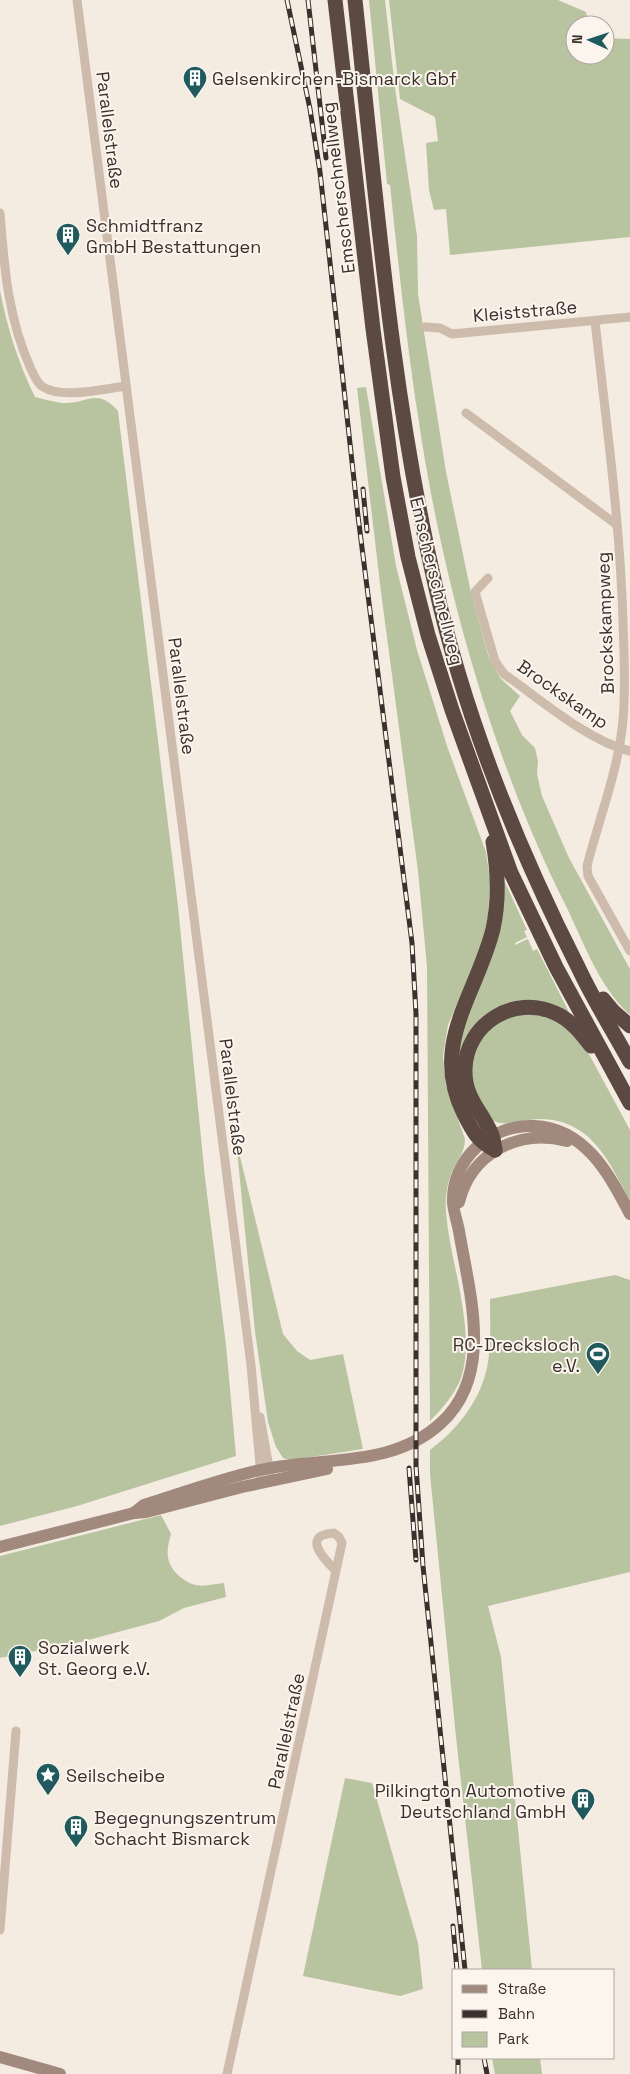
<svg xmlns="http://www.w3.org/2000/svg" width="630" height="2074" font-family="'Space Grotesk',sans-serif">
	<rect width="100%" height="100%" fill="#f4ebe1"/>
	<!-- green -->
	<g fill="#b8c4a0">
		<path d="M369,0H385L395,88L417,236L418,294L446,472L471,593L489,658L501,679L520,696L510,711L522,735L535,748L538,761L537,774L542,796L569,858L630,969V1015C599,987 584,943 566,906C495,765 447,598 422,442C408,357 399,271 390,185L387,184Z"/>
		<path d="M389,0H558L586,12L589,25H575V55H605V38L630,39V237L450,255L446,209L434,210L429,190L426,143L438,141L435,117L400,99Z"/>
		<path d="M0,290C7,328 18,362 35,397C44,399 54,402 63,403C88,404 97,387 118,411L178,906L205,1178L226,1345L236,1456L77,1506L0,1526Z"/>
		<path d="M366,387L396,566L417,650L448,749L486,852L490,879L488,918L481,947L448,1025L443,1056L446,1086L465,1139C465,1152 458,1159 453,1170C447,1183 445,1197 446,1211C449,1260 477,1331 461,1378C455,1394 442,1409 430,1421L427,967L418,871L381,592L357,388Z"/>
		<path d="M502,876L527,930L524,931L527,937L515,943V945L528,939L533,951L537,949L571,1016L493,1010L481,1018L473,1027L458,1061L459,1047Z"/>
		<path d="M525,1012L558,1020L581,1041L590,1056L630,1130V1201C610,1163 592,1120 541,1119C527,1119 513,1124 499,1123C477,1117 468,1073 473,1053C474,1048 489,1028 493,1025C501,1018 516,1016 525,1012Z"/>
		<path d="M236,1140L283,1334L297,1351L310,1360L343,1354L363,1449L291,1460L283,1458L276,1447L268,1422L255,1332Z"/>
		<path d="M615,1275L630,1280V1572L488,1606L501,1657L532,1970H482L456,1737L430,1474V1450C461,1427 486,1393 489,1354C491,1336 490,1317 490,1299Z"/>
		<path d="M161,1515L171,1534C166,1551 165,1563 179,1576C184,1580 190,1584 196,1585C204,1587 215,1584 224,1583L226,1597L184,1608L159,1621L81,1642L0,1658V1556Z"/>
		<path d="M345,1778L372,1783L418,1943L423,1989L400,1996L303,1976Z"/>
		<path d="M492,2058H540L542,2074H495Z"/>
	</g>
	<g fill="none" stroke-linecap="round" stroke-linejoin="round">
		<!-- street -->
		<g stroke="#cdbbac" stroke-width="9">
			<path d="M77,0L251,1365L261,1476"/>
			<path d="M0,213C4,266 8,319 31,369C34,375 37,384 43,387C62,399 104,389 126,386"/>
			<path d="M595,321C606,421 620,521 623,621C624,654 626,687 623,720C619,768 599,819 587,866L588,876L630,951"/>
			<path d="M425,327L440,328L452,334L630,317"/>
			<path d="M466,413L617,525"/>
			<path d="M488,578L475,592L495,661L504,674C540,699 588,741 630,751"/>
			<path d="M260,1417L270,1473"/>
			<path d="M0,1930L16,1731"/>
			<path d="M227,2074L342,1543L339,1537L334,1533C300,1535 325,1560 336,1571"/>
		</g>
		<!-- secondary -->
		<g stroke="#a18a7d" stroke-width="12">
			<path d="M459,1202C471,1153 519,1128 567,1141"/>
			<path d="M134,1513L144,1505C182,1493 221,1479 260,1470C321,1456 391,1469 441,1423C495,1374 469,1292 459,1231C457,1221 454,1213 453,1203C451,1159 491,1124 534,1126C585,1128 609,1174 630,1214"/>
			<path d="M0,1547L134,1513L146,1512L242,1487L327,1469"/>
			<path d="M0,2057L60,2074"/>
		</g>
		<!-- highway -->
		<g stroke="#5c4a42" stroke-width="15">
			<path d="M335,0L373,329L393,477L408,557L428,635L452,710L511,873L556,967L630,1103"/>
			<path d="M355,0C376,195 391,392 435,584C465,718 517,847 579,969C594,1001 613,1031 630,1062"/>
			<path d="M493,842C498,870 499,901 493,929C477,994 429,1044 464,1114C473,1132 477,1140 495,1150"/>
			<path d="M603,999L613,1011L630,1026"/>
			<path d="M495,1150C494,1145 494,1140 492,1135C482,1111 464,1098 465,1069C466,1024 514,994 555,1013C571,1020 581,1033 591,1046"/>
		</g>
		<defs>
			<g id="rail">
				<path d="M287,0L310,109L320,172L358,516L412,943L416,1014V1466L423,1566L465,1970"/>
				<path d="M308,0L326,158"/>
				<path d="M363,489L367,531"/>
				<path d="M409,1468L416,1560"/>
				<path d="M453,1926L457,1970"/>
				<path d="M484,2058L487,2074"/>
				<path d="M458,2074V2058"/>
			</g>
		</defs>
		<!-- rail casing -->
		<use href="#rail" stroke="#3b302b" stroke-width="5"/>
		<!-- rail -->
		<use href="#rail" stroke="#fbf5ee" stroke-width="3" stroke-dasharray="9" stroke-linecap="butt"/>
	</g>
	<!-- icons -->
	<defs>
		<symbol id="building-pin" viewBox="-11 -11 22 30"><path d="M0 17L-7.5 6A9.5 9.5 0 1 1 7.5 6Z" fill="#1f5a5e" stroke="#fbf5ee"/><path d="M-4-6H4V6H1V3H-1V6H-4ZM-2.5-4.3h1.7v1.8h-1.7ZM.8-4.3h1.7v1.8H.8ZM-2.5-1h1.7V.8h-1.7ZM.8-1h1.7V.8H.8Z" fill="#fff"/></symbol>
		<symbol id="stadium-pin" viewBox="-11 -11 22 30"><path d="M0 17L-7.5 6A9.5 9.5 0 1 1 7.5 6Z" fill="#1f5a5e" stroke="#fbf5ee"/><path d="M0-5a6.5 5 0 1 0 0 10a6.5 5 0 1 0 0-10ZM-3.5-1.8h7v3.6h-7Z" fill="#fff"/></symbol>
		<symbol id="sight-pin" viewBox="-11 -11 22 30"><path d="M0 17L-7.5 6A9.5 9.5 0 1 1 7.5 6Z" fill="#1f5a5e" stroke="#fbf5ee"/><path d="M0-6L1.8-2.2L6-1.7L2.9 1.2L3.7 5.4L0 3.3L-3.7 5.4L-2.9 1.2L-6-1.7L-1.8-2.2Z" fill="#fff"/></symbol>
	</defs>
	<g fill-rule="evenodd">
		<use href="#building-pin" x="181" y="64" width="28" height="38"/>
		<use href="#building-pin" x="54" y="221" width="28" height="38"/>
		<use href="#stadium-pin" x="584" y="1340" width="28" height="38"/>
		<use href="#building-pin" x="6" y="1643" width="28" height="38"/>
		<use href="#sight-pin" x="34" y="1761" width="28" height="38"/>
		<use href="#building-pin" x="569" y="1786" width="28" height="38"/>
		<use href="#building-pin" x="62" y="1813" width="28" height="38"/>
	</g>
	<g text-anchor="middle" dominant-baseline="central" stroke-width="4" stroke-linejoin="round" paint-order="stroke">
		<!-- poi labels -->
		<g font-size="18" fill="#3b302b" stroke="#fbf5ee" text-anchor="start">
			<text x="212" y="78">Gelsenkirchen-Bismarck Gbf</text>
			<text x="86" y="225">Schmidtfranz<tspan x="86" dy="21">GmbH Bestattungen</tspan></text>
			<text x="580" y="1344" text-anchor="end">RC-Drecksloch<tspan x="580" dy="21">e.V.</tspan></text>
			<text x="38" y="1647">Sozialwerk<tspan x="38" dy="21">St. Georg e.V.</tspan></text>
			<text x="66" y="1775">Seilscheibe</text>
			<text x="566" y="1790" text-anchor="end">Pilkington Automotive<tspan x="566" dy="21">Deutschland GmbH</tspan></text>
			<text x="94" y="1817">Begegnungszentrum<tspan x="94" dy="21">Schacht Bismarck</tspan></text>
		</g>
		<!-- street labels -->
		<g font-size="18" fill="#3b302b" stroke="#fbf5ee">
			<text transform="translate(110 130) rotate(83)">Parallelstraße</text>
			<text transform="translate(338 188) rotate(-97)">Emscherschnellweg</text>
			<text transform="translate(525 311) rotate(-5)">Kleiststraße</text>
			<text transform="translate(437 581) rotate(76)">Emscherschnellweg</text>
			<text transform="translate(605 623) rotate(-92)">Brockskampweg</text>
			<text transform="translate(563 694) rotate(35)">Brockskamp</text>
			<text transform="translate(182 696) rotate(83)">Parallelstraße</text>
			<text transform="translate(233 1097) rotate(83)">Parallelstraße</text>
			<text transform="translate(286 1731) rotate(-78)">Parallelstraße</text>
		</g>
	</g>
	<!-- legend -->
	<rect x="452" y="1969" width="162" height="90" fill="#fbf5ee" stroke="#aea6a0"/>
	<rect x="462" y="1985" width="25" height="8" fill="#a18a7d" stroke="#aea6a0"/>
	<text x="498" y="1994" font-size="15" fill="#3b302b">Straße</text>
	<rect x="462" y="2010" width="25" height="8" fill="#3b302b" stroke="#aea6a0"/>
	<text x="498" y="2019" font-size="15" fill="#3b302b">Bahn</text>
	<rect x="462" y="2032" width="25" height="15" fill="#b8c4a0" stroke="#aea6a0"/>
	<text x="498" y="2044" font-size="15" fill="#3b302b">Park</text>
	<!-- north arrow -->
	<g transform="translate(590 40) rotate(273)"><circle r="24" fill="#fbf5ee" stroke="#aea6a0"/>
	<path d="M0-4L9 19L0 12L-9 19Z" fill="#1f5a5e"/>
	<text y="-8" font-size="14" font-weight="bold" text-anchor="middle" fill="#3b302b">N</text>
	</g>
</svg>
